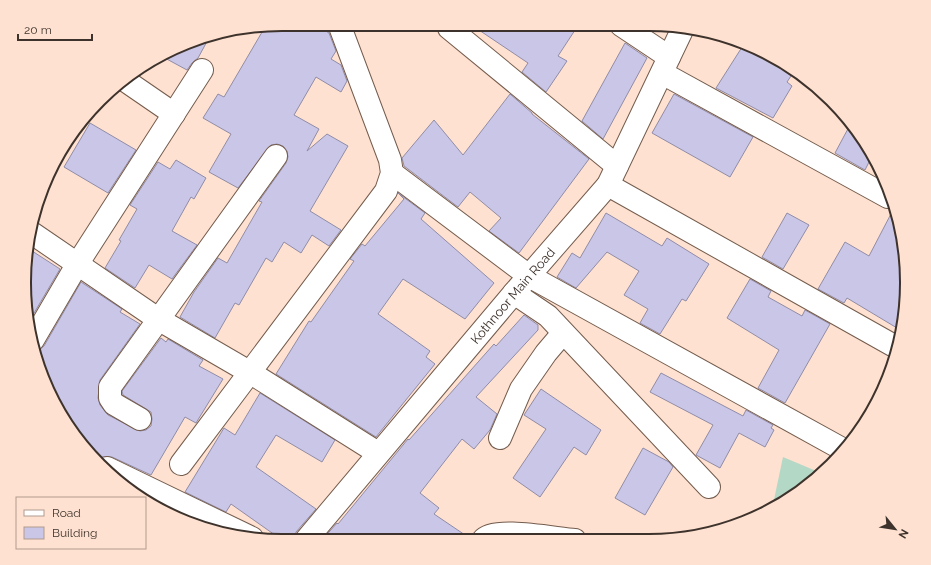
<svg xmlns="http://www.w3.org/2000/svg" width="931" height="565" font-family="Raleway,sans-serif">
	<rect width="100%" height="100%" fill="#fee1d0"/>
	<!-- green -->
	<path fill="#b4d8c6" d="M783,457L821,473L772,509Z"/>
	<!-- building -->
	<g fill="#cac6e7" stroke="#908ca7">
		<path d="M282,24H314L329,33L336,51L331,59L341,65L347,81L341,92L316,77L294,115L319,129L307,151L327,134L348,146L310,211L341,230L329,246L312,235L301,253L284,242L272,262L266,258L239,305L235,303L215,338L180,317L194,292L218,258L227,263L262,202L259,201L286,163L288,157L287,151L283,146L277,144L271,145L238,188L209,172L231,134L203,118L218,94L224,97L265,27Z"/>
		<path d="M470,24H579L558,56L567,61L546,92L522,72L528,63Z"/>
		<path d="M210,36L198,58L192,63L187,70L163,57L200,38Z"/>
		<path d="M625,43L647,58L603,139L582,121Z"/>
		<path d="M744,44L795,70L787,82L792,86L773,118L716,88Z"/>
		<path d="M510,94L532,113V114L589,159L519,253L489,231L501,218L470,192L458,207L404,166L402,158L434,120L463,155Z"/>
		<path d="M674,94L753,137L730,177L652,133Z"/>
		<path d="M90,123L136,150L108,193L64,167Z"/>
		<path d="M850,125L864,139L871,158L865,170L835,153Z"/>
		<path d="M176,160L206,178L194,199L191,197L172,231L197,245L172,279L149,265L135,288L105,268L121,241L119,240L137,209L130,205L158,162L170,169Z"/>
		<path d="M398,193L425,213L421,219L494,283L465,319L403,279L378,314L430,351L426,357L435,364L376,437L276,374L309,321L311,322L354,261L350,259L362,244L365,246L404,199Z"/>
		<path d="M893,210L902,232V331L847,298L844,303L842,302L818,289L845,242L869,256Z"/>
		<path d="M606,213L662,246L667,238L709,264L686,301L682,299L660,334L640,323L648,309L624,295L639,271L607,252L576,288L557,277L572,253L580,258Z"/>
		<path d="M787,213L809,225L783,269L762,257Z"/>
		<path d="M29,249L60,269L30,320L24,283Z"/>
		<path d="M750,279L771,291L768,297L802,316L805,310L830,324L785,403L758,388L779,350L727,318Z"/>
		<path d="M81,282L122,309L120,312L140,324L100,380L98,398L100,405L108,415L140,431L146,430L151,426L152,419L151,412L123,395L122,391L161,338L166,342L168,339L203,360L199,366L223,379L196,423L185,417L151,475L112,457H101L87,449L78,440L38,366L35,352L44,346Z"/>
		<path d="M524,315L538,325V330L476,397L497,414L490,430L474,449L462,439L420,493L439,508L434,514L471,539V540H322L337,523L338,524L408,439L409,440L494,344L496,346Z"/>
		<path d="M661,373L743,416L746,410L773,425L771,428L774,430L765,447L739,433L720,468L696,455L713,425L650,392Z"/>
		<path d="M541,389L601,430L586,455L574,447L540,497L513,478L546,429L524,415Z"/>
		<path d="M260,393L335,440L322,462L276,435L256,467L316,509L296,532L294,540H282L231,504L226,512L185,492L224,428L235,435Z"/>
		<path d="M643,448L669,462L673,467L645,515L615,498Z"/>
	</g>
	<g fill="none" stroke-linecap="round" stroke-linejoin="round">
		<defs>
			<g id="street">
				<path d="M621,25L669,57"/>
				<path d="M449,28L617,166"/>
				<path d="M662,73L888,197"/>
				<path d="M123,79L174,114"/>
				<path d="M392,173L529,276L844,450"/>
				<path d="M608,185L896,347"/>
				<path d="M32,233L158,319L251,373L378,453"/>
				<path d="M514,293L548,316L709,487"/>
				<path d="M33,340L78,263L202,70"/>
				<path d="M140,419L114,404L110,398V387L276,156"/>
				<path d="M500,438L521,389L546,353L563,333"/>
				<path d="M181,464L386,191L392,173L390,160L339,24"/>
				<path d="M107,468L252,538"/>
				<path d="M483,540C493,526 557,539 575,540"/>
			</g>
			<g id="secondary">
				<path id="s1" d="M306,540L514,293L608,185L683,28"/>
			</g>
		</defs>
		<!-- street casing -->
		<use href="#street" stroke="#745c4d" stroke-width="24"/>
		<!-- secondary casing -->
		<use href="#secondary" stroke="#745c4d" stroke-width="24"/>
		<!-- street -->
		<use href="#street" stroke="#fff" stroke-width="22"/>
		<!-- secondary -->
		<use href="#secondary" stroke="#fff" stroke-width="22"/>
	</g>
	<g text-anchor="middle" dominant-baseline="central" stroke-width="3.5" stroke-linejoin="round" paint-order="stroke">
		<!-- street labels -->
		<g font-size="13" fill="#3e332c" stroke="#fee1d0">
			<text stroke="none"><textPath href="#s1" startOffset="320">Kothnoor Main Road</textPath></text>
		</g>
	</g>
	<!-- crop -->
	<path d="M0 0H931V565H0ZM282 31H649A251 251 0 0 1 900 282V283A251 251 0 0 1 649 534H282A251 251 0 0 1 31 283V282A251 251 0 0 1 282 31Z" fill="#fee1d0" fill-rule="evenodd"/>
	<path fill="none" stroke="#3e332c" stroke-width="2" d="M282 31H649A251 251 0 0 1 900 282V283A251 251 0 0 1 649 534H282A251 251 0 0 1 31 283V282A251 251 0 0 1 282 31Z"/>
	<!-- legend -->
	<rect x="16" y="497" width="130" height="52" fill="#fee1d0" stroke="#b19b8e"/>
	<rect x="24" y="510" width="20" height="6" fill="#ffffff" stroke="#b19b8e"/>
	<text x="52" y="517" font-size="12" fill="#3e332c">Road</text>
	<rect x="24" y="527" width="20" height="12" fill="#cac6e7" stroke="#b19b8e"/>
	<text x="52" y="537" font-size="12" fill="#3e332c">Building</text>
	<!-- north arrow -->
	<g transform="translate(895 529) rotate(120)" stroke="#fee1d0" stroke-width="3" paint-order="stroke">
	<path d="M0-3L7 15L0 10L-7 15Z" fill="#3e332c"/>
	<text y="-6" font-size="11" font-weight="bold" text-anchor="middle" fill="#3e332c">N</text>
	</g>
	<!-- scale -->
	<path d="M18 34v6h74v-6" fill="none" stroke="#3e332c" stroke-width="2"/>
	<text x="24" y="34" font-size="12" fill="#3e332c" stroke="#fee1d0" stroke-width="3" paint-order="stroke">20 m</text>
</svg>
